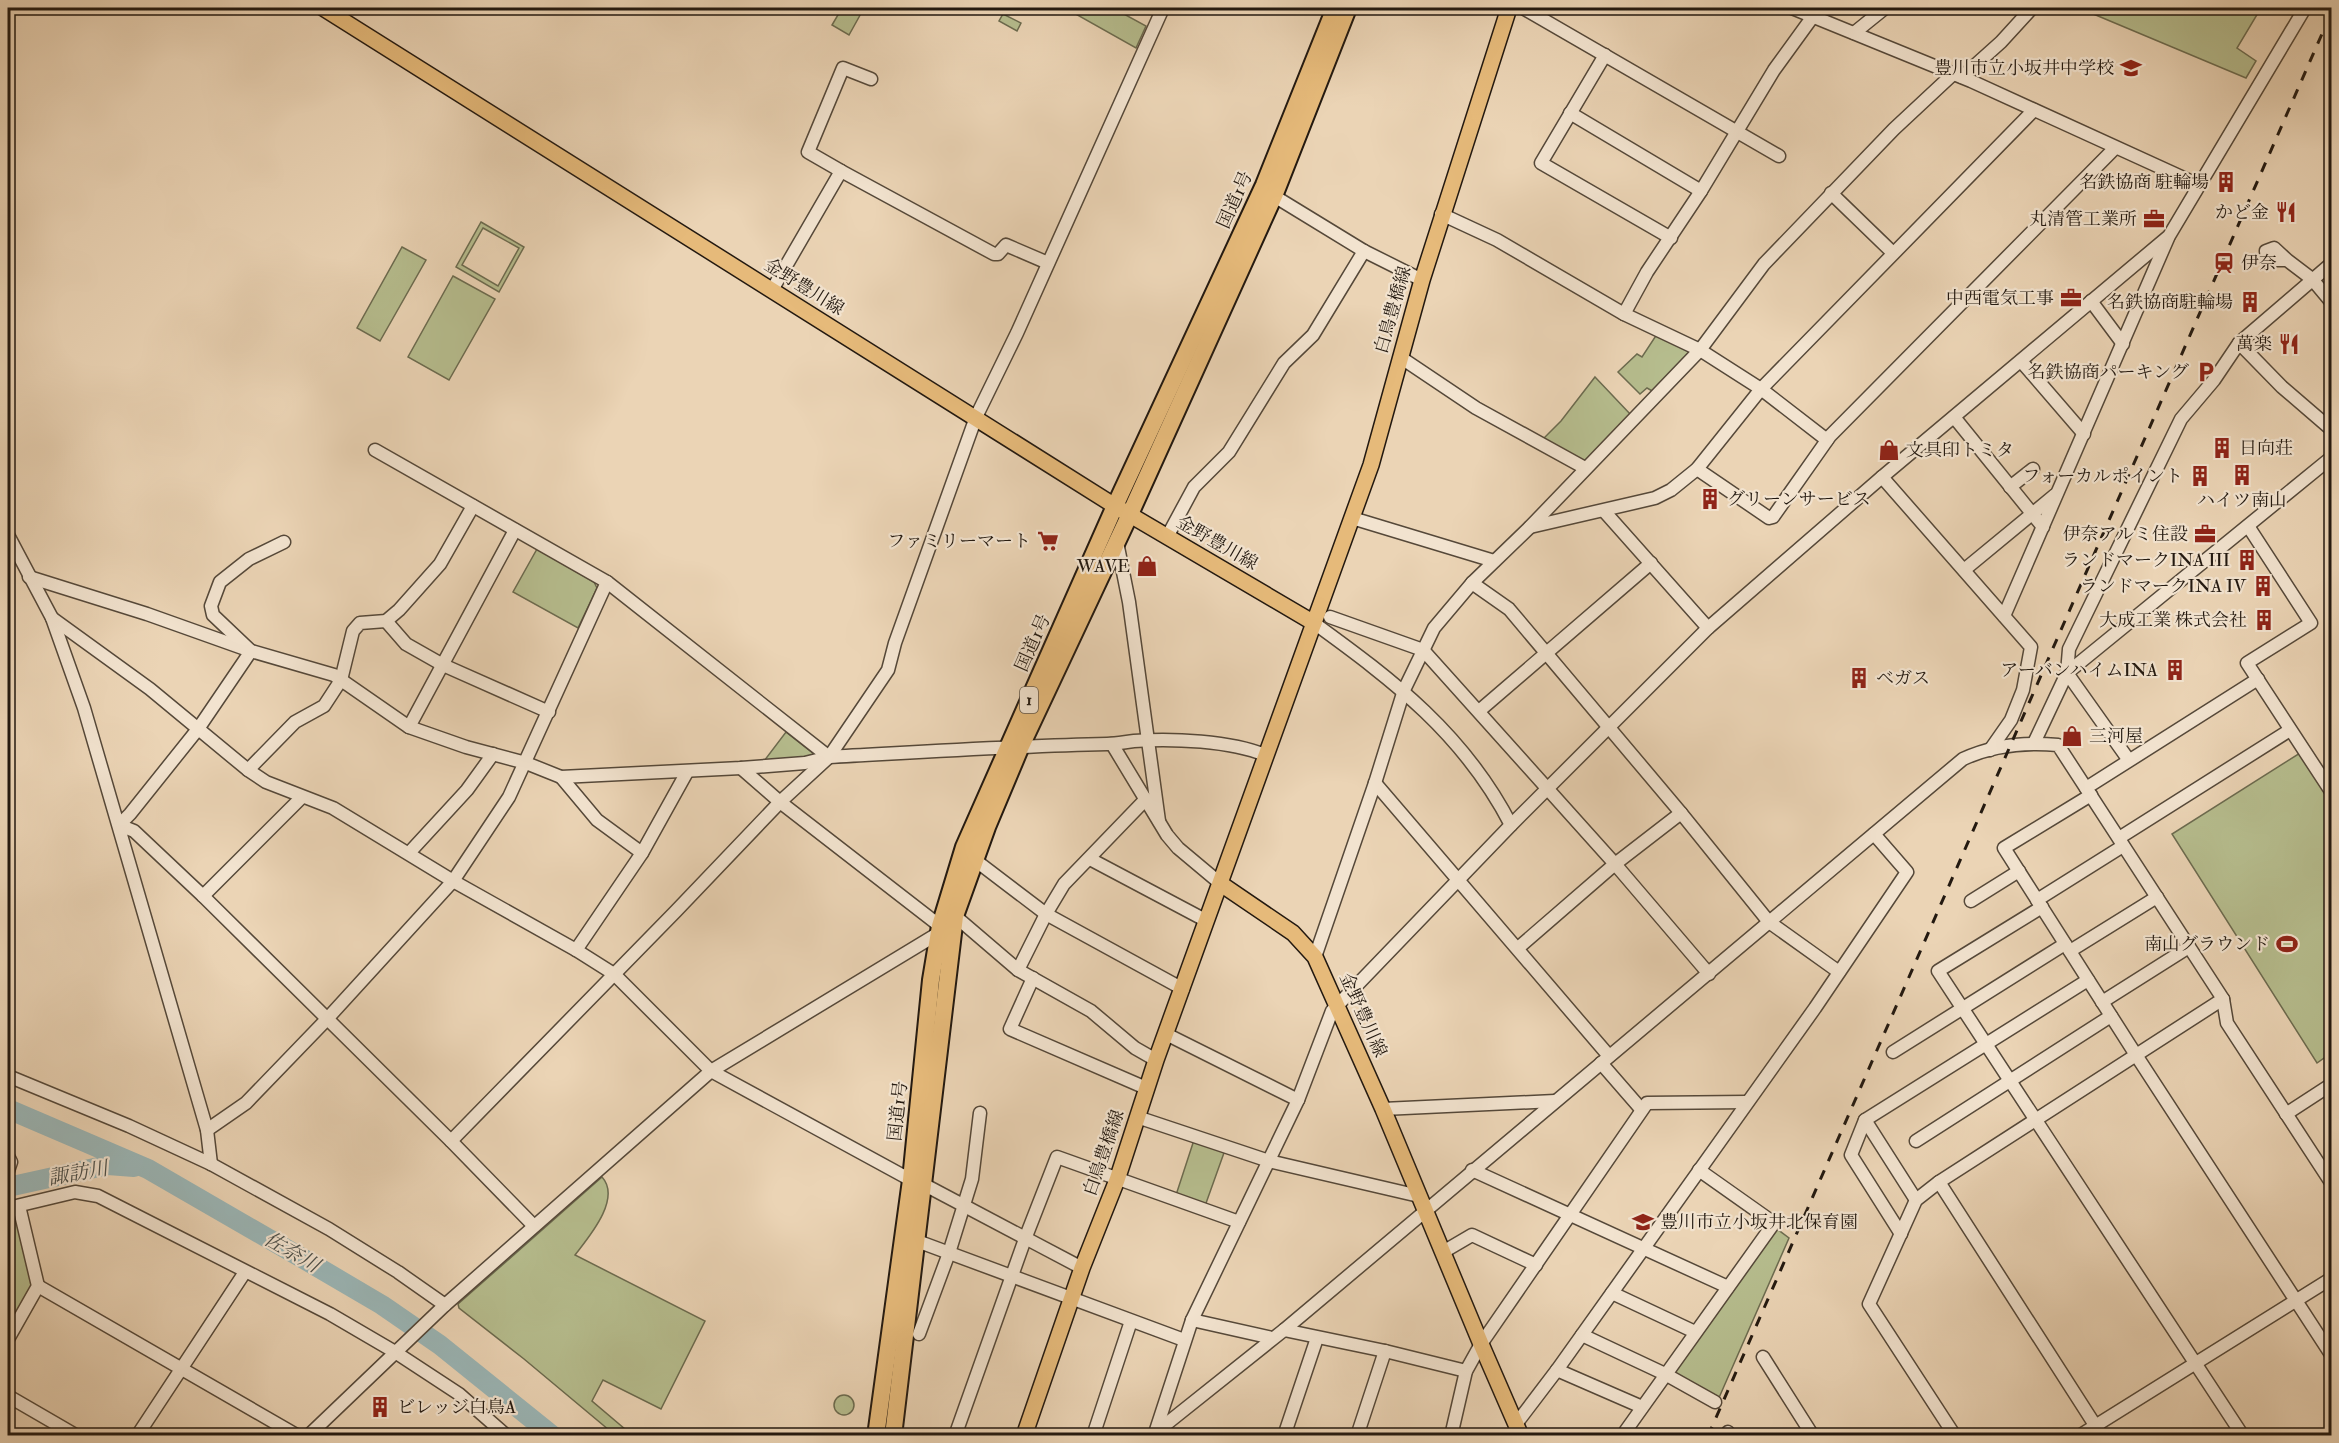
<svg xmlns="http://www.w3.org/2000/svg" width="2339" height="1443" font-family="'IM FELL Double Pica','Noto Serif JP',serif">
	<rect width="100%" height="100%" fill="#ebd4b5"/>
	<filter id="stains"><feTurbulence type="fractalNoise" baseFrequency=".00333" numOctaves="4"/><feColorMatrix values="0 0 0 0 .2 0 0 0 0 .09 0 0 0 0 .02 0 0 0 .5 -.17"/></filter>
	<radialGradient id="worn" r=".72"><stop offset=".6" stop-color="#630" stop-opacity="0"/><stop offset="1" stop-color="#630" stop-opacity=".3"/></radialGradient>
	<!-- green -->
	<g fill="#b6bd8e" stroke="#6c6b4f" stroke-width="1.5" fill-rule="evenodd">
		<path d="M842,8H864L849,35L832,25Z"/>
		<path d="M1074,8H1113L1146,26L1136,48L1072,12Z"/>
		<path d="M2079,8H2261L2237,48L2256,61L2246,78Z"/>
		<path d="M1003,14L1021,23L1017,31L999,21Z"/>
		<path d="M481,222L524,247L499,292L456,267ZM483,228L519,248L498,286L462,265Z"/>
		<path d="M402,247L426,260L380,341L357,328Z"/>
		<path d="M453,276L495,299L449,380L408,357Z"/>
		<path d="M1659,331L1692,353L1654,392L1647,388L1640,394L1618,372L1637,354L1642,357Z"/>
		<path d="M1595,377L1631,415L1585,461L1581,462L1542,440L1561,421Z"/>
		<path d="M537,549L594,582L597,588L578,628L513,592Z"/>
		<path d="M786,732L814,754L813,756L764,761Z"/>
		<path d="M2300,753L2331,802V1053L2317,1063L2172,834Z"/>
		<path d="M1194,1140L1225,1150L1205,1206L1176,1195Z"/>
		<path d="M602,1177C622,1199 588,1238 575,1255L705,1321L661,1409L603,1380L592,1401L632,1435H615L524,1359L459,1308L458,1304Z"/>
		<path d="M13,1215L17,1217L33,1284L8,1326V1216Z"/>
		<path d="M1777,1229L1789,1238L1718,1400L1672,1374Z"/>
		<circle cx="844" cy="1405" r="10"/>
	</g>
	<g fill="none" stroke-linecap="round" stroke-linejoin="round">
		<!-- river -->
		<g stroke="#9bb6b6" stroke-width="20">
			<path d="M8,1109L148,1169L314,1265L382,1305L440,1345L553,1436"/>
			<path d="M8,1187L108,1165L134,1167"/>
		</g>
		<defs>
			<g id="minor">
				<path d="M1523,8L1779,156"/>
				<path d="M1792,8L1971,81L2199,185"/>
				<path d="M1854,33L1885,8"/>
				<path d="M2332,43V45"/>
				<path d="M1605,55L1541,163L1671,238"/>
				<path d="M1962,77L2001,42L2032,8"/>
				<path d="M1570,113L1701,191"/>
				<path d="M841,171L994,254H998L1006,245L1048,263"/>
				<path d="M1831,193L1893,253"/>
				<path d="M1274,196L1364,251L1422,280"/>
				<path d="M1441,214L1497,240L1624,314L1700,350L1761,389L1827,440"/>
				<path d="M2287,260L2274,248L2266,251L2267,260H2287L2312,279L2332,303"/>
				<path d="M772,290L841,171L808,152L843,68L871,79"/>
				<path d="M2091,301L2123,344"/>
				<path d="M1624,314L1647,272L1701,191L1774,70L1819,8"/>
				<path d="M2239,343L2282,387L2332,430"/>
				<path d="M1400,357L1476,408L1585,468"/>
				<path d="M2021,361L2084,434"/>
				<path d="M1954,417L2043,527"/>
				<path d="M375,450L607,582L829,757"/>
				<path d="M1697,469L1769,518L1773,517L1830,436L2115,148"/>
				<path d="M1882,477L2031,647L2023,690L2011,720L1990,750"/>
				<path d="M2010,487L2033,469"/>
				<path d="M1604,511L1708,628"/>
				<path d="M1352,518L1494,561"/>
				<path d="M2248,526L2311,623L2247,663L2332,793"/>
				<path d="M1530,527L1655,498L1671,490L1697,469L1761,389L2034,110"/>
				<path d="M8,535L52,618L84,708L207,1130L211,1164"/>
				<path d="M1167,537L1194,487L1229,452L1284,363L1313,335L1364,251"/>
				<path d="M1117,542L1129,602L1159,821"/>
				<path d="M1964,570L2055,495"/>
				<path d="M29,577L147,614L251,651L334,675L409,727L466,747L526,763L561,777L741,768L805,763L829,757C922,752 1014,746 1107,744C1116,744 1125,742 1134,741C1172,738 1231,741 1265,755"/>
				<path d="M1472,583L1509,609L1681,813L1769,922L1839,972"/>
				<path d="M2004,616L2168,238"/>
				<path d="M1330,617L1423,650L1615,864L1709,974"/>
				<path d="M52,618L150,689L248,770L266,782L333,808L453,881L576,950L614,974L711,1071L911,1180"/>
				<path d="M386,621L406,644L443,665L549,712"/>
				<path d="M1314,623C1394,681 1464,734 1511,825"/>
				<path d="M2067,673L2332,457"/>
				<path d="M2067,673L2128,759"/>
				<path d="M1479,711L1651,563"/>
				<path d="M409,727L515,530"/>
				<path d="M2034,743L2067,673L2069,649L2181,419L2214,380L2239,343L2332,263"/>
				<path d="M1112,744L1167,835L1178,848L1221,884"/>
				<path d="M741,768L780,802L940,926"/>
				<path d="M248,770L295,722L324,706L341,680L353,631L360,623L386,621L399,610L440,564L473,506"/>
				<path d="M561,777L597,820L642,853"/>
				<path d="M1375,783L1609,1056"/>
				<path d="M2086,788L2258,679"/>
				<path d="M2091,795L2004,848L2136,1055L2332,1356"/>
				<path d="M119,825L134,831L203,896L451,1141L534,1226"/>
				<path d="M119,825L130,814L198,729L251,651L213,615L211,606L220,582L249,559L284,542"/>
				<path d="M2119,838L2290,730"/>
				<path d="M409,853L467,790L493,754"/>
				<path d="M1090,859L1207,921"/>
				<path d="M975,860L1046,914L1183,989"/>
				<path d="M203,896L302,797"/>
				<path d="M2037,900L2123,846"/>
				<path d="M1971,901L2019,871"/>
				<path d="M2042,907L1938,971L2243,1436"/>
				<path d="M955,916L1018,970L1091,1011L1135,1048L1156,1060"/>
				<path d="M1518,948L1615,864L1681,813"/>
				<path d="M576,950L642,853L687,772"/>
				<path d="M2070,951L2157,897"/>
				<path d="M1315,957L1375,783L1404,690L1434,628L1472,583L1530,527L1700,350L1764,264L1894,129L1953,74"/>
				<path d="M1018,970L1046,914L1064,884L1146,799"/>
				<path d="M1033,978L1010,1029L1146,1088"/>
				<path d="M2102,1002L2189,947"/>
				<path d="M1166,1034L1298,1100"/>
				<path d="M1893,1052L2065,944"/>
				<path d="M1601,1063L1641,1109"/>
				<path d="M8,1076L129,1126L211,1164L329,1229L398,1272L445,1305"/>
				<path d="M1383,1109L1555,1101"/>
				<path d="M2286,1114L2332,1084"/>
				<path d="M1137,1117L1269,1161L1419,1196"/>
				<path d="M1865,1120L1916,1200"/>
				<path d="M207,1130L246,1103L327,1019L453,881L509,797L607,582"/>
				<path d="M451,1141L676,911L780,802L829,757L888,670L895,643L976,417L1017,333L1163,8"/>
				<path d="M1916,1141L2111,1016"/>
				<path d="M8,1156L11,1162L8,1171"/>
				<path d="M1472,1170L1728,1287"/>
				<path d="M1939,1182L2102,1436"/>
				<path d="M923,1184L1082,1268"/>
				<path d="M8,1208L75,1192L98,1196L330,1314L395,1352L459,1394L507,1436"/>
				<path d="M1901,1234L1851,1155L1865,1120L2088,980"/>
				<path d="M917,1241L1184,1340"/>
				<path d="M1443,1252L1472,1235L1536,1265"/>
				<path d="M38,1286L298,1436"/>
				<path d="M1612,1293L1695,1332"/>
				<path d="M1192,1320L1272,1338"/>
				<path d="M1284,1330L1385,1351L1466,1371"/>
				<path d="M919,1334L949,1253L972,1179L980,1113"/>
				<path d="M1582,1335L1665,1374L1715,1402"/>
				<path d="M8,1339L38,1286L19,1206"/>
				<path d="M1763,1357L1813,1436"/>
				<path d="M1557,1370L1642,1407"/>
				<path d="M8,1396L77,1436"/>
				<path d="M1516,1424L1557,1370L1815,1008L1907,872L1874,834"/>
				<path d="M1728,1432L1730,1436"/>
				<path d="M1155,1433L1192,1320L1298,1100L1332,1011L1511,825L1708,628L1882,477L2169,236L2305,8"/>
				<path d="M1155,1433L1284,1330L1963,759C1993,745 2026,742 2058,745L2223,999L2227,1023L2332,1184"/>
				<path d="M137,1436L245,1272"/>
				<path d="M308,1436L445,1305L711,1071L939,933"/>
				<path d="M955,1436L1025,1239L1057,1157L1239,1222"/>
				<path d="M1093,1436L1131,1321"/>
				<path d="M1284,1436L1317,1338"/>
				<path d="M1357,1436L1385,1351"/>
				<path d="M1451,1436L1466,1371L1481,1344L1647,1103L1747,1102"/>
				<path d="M1622,1436L1774,1223L1699,1170"/>
				<path d="M1955,1436L1869,1304L1916,1200L1939,1182L2223,999"/>
				<path d="M2079,1436L2332,1278"/>
			</g>
			<g id="major">
				<path d="M323,8L1115,506L1314,623"/>
				<path d="M1221,884L1293,933L1315,957L1383,1109L1481,1344L1521,1436"/>
				<path d="M1024,1436L1082,1268L1117,1180L1156,1060L1371,465L1422,280L1509,8"/>
			</g>
			<g id="highway">
				<path d="M876,1436L911,1180L931,980L940,926L964,847L1115,506L1264,185L1335,8"/>
				<path d="M893,1436L955,916L987,827L1021,746L1130,514L1274,196L1348,8"/>
			</g>
		</defs>
		<!-- minor casing -->
		<use href="#minor" stroke="#554839" stroke-width="15"/>
		<!-- major casing -->
		<use href="#major" stroke="#231910" stroke-width="18"/>
		<!-- highway casing -->
		<use href="#highway" stroke="#231910" stroke-width="20"/>
		<!-- minor -->
		<use href="#minor" stroke="#f2e3cf" stroke-width="12"/>
		<!-- major -->
		<use href="#major" stroke="#e6ba7a" stroke-width="15"/>
		<!-- highway -->
		<use href="#highway" stroke="#e6ba7a" stroke-width="16"/>
		<!-- rail -->
		<path stroke="#231910" stroke-width="3" stroke-dasharray="10 10" stroke-linecap="butt" d="M1708,1436L2332,11"/>
	</g>
	<!-- icons -->
	<defs>
		<symbol id="school-bare" viewBox="-9 -9 18 18"><path d="M0-5L7-2L0 1L-7-2ZM-4 1L0 2.5L4 1V4Q0 6-4 4Z" fill="#8f2418" stroke="#f2e3cf" stroke-width="2.5" paint-order="stroke"/></symbol>
		<symbol id="building-bare" viewBox="-9 -9 18 18"><path d="M-4-6H4V6H1V3H-1V6H-4ZM-2.5-4.3h1.7v1.8h-1.7ZM.8-4.3h1.7v1.8H.8ZM-2.5-1h1.7V.8h-1.7ZM.8-1h1.7V.8H.8Z" fill="#8f2418" stroke="#f2e3cf" stroke-width="2.5" paint-order="stroke"/></symbol>
		<symbol id="restaurant-bare" viewBox="-9 -9 18 18"><path d="M-5-6h1v4h1v-4h1v4h1v-4h1v5L-1.5 .5V6h-2V.5L-5-1ZM5-6V6H3V1.5H1.5Q1.5-4 5-6Z" fill="#8f2418" stroke="#f2e3cf" stroke-width="2.5" paint-order="stroke"/></symbol>
		<symbol id="office-bare" viewBox="-9 -9 18 18"><path d="M-6-3h4V-5.5h4V-3h4V5H-6ZM-1-4.5V-3h2v-1.5ZM-6 0V1H6V0Z" fill="#8f2418" stroke="#f2e3cf" stroke-width="2.5" paint-order="stroke"/></symbol>
		<symbol id="station-bare" viewBox="-9 -9 18 18"><path d="M-3-6H3Q5-6 5-4V2Q5 4 3 4L4.5 6H3L1.5 4h-3L-3 6H-4.5L-3 4Q-5 4-5 2V-4Q-5-6-3-6ZM-3.5-4v3h7v-3ZM-3.5 1v1.5H-2V1ZM2 1v1.5H3.5V1Z" fill="#8f2418" stroke="#f2e3cf" stroke-width="2.5" paint-order="stroke"/></symbol>
		<symbol id="parking-bare" viewBox="-9 -9 18 18"><path d="M-3.5-5.5H1a3.5 3.5 0 0 1 0 7H-1V5.5H-3.5ZM-1-3.4V-.6H.8a1.4 1.4 0 0 0 0-2.8Z" fill="#8f2418" stroke="#f2e3cf" stroke-width="2.5" paint-order="stroke"/></symbol>
		<symbol id="shop-bare" viewBox="-9 -9 18 18"><path d="M-5-2.5h2.3a2.7 3.5 0 0 1 5.4 0H5L5.5 6h-11ZM-1.5-2.5h3a1.5 2.3 0 0 0-3 0Z" fill="#8f2418" stroke="#f2e3cf" stroke-width="2.5" paint-order="stroke"/></symbol>
		<symbol id="supermarket-bare" viewBox="-9 -9 18 18"><path d="M-6-5.5h2.5l.6 2H6L4.5 2H-2.5L-4.4-4H-6ZM-1.5 3.2a1.3 1.3 0 1 0 .1 0ZM3 3.2a1.3 1.3 0 1 0 .1 0Z" fill="#8f2418" stroke="#f2e3cf" stroke-width="2.5" paint-order="stroke"/></symbol>
		<symbol id="stadium-bare" viewBox="-9 -9 18 18"><path d="M0-5a6.5 5 0 1 0 0 10a6.5 5 0 1 0 0-10ZM-3.5-1.8h7v3.6h-7Z" fill="#8f2418" stroke="#f2e3cf" stroke-width="2.5" paint-order="stroke"/></symbol>
	</defs>
	<g fill-rule="evenodd">
		<use href="#school-bare" x="2116" y="53" width="30" height="30"/>
		<use href="#building-bare" x="2211" y="167" width="30" height="30"/>
		<use href="#restaurant-bare" x="2271" y="197" width="30" height="30"/>
		<use href="#office-bare" x="2139" y="204" width="30" height="30"/>
		<use href="#station-bare" x="2209" y="248" width="30" height="30"/>
		<use href="#office-bare" x="2056" y="283" width="30" height="30"/>
		<use href="#building-bare" x="2235" y="287" width="30" height="30"/>
		<use href="#restaurant-bare" x="2274" y="329" width="30" height="30"/>
		<use href="#parking-bare" x="2191" y="357" width="30" height="30"/>
		<use href="#building-bare" x="2207" y="433" width="30" height="30"/>
		<use href="#shop-bare" x="1874" y="435" width="30" height="30"/>
		<use href="#building-bare" x="2227" y="460" width="30" height="30"/>
		<use href="#building-bare" x="2185" y="461" width="30" height="30"/>
		<use href="#building-bare" x="1695" y="484" width="30" height="30"/>
		<use href="#office-bare" x="2190" y="519" width="30" height="30"/>
		<use href="#supermarket-bare" x="1033" y="526" width="30" height="30"/>
		<use href="#building-bare" x="2232" y="545" width="30" height="30"/>
		<use href="#shop-bare" x="1132" y="551" width="30" height="30"/>
		<use href="#building-bare" x="2248" y="571" width="30" height="30"/>
		<use href="#building-bare" x="2249" y="605" width="30" height="30"/>
		<use href="#building-bare" x="2160" y="655" width="30" height="30"/>
		<use href="#building-bare" x="1844" y="663" width="30" height="30"/>
		<use href="#shop-bare" x="2057" y="721" width="30" height="30"/>
		<use href="#stadium-bare" x="2272" y="929" width="30" height="30"/>
		<use href="#school-bare" x="1628" y="1207" width="30" height="30"/>
		<use href="#building-bare" x="365" y="1392" width="30" height="30"/>
	</g>
	<g text-anchor="middle" dominant-baseline="central" stroke-width="4.5" stroke-linejoin="round" paint-order="stroke">
		<!-- shield labels -->
		<rect fill="#f2e3cf" stroke="#615649" stroke-width="1.5" x="1020" y="687" width="18" height="26" rx="4.5"/>
		<g font-size="16" font-weight="bold" fill="#231910">
			<text x="1029" y="700">1</text>
		</g>
		<!-- poi labels -->
		<g font-size="18" fill="#231910" stroke="#f2e3cf" text-anchor="end">
			<text x="2114" y="68">豊川市立小坂井中学校</text>
			<text x="2209" y="182">名鉄協商 駐輪場</text>
			<text x="2269" y="212">かど金</text>
			<text x="2137" y="219">丸清管工業所</text>
			<text x="2241" y="263" text-anchor="start">伊奈</text>
			<text x="2054" y="298">中西電気工事</text>
			<text x="2233" y="302">名鉄協商駐輪場</text>
			<text x="2272" y="344">萬楽</text>
			<text x="2189" y="372">名鉄協商パーキング</text>
			<text x="2239" y="448" text-anchor="start">日向荘</text>
			<text x="1906" y="450" text-anchor="start">文具印トミタ</text>
			<text x="2183" y="476">フォーカルポイント</text>
			<text x="1727" y="499" text-anchor="start">グリーンサービス</text>
			<text x="2242" y="500" text-anchor="middle">ハイツ南山</text>
			<text x="2188" y="534">伊奈アルミ住設</text>
			<text x="1031" y="541">ファミリーマート</text>
			<text x="2230" y="560">ランドマークINA III</text>
			<text x="1130" y="566">WAVE</text>
			<text x="2246" y="586">ランドマークINA IV</text>
			<text x="2247" y="620">大成工業 株式会社</text>
			<text x="2158" y="670">アーバンハイムINA</text>
			<text x="1876" y="678" text-anchor="start">ベガス</text>
			<text x="2089" y="736" text-anchor="start">三河屋</text>
			<text x="2270" y="944">南山グラウンド</text>
			<text x="1660" y="1222" text-anchor="start">豊川市立小坂井北保育園</text>
			<text x="397" y="1407" text-anchor="start">ビレッジ白鳥A</text>
		</g>
		<!-- street labels -->
		<g font-size="18" fill="#231910" stroke="#f2e3cf">
			<text transform="translate(1235 200) rotate(-66)">国道1号</text>
			<text transform="translate(804 287) rotate(32)">金野豊川線</text>
			<text transform="translate(1393 310) rotate(-74)">白鳥豊橋線</text>
			<text transform="translate(1217 543) rotate(30)">金野豊川線</text>
			<text transform="translate(1033 643) rotate(-66)">国道1号</text>
			<text transform="translate(1363 1015) rotate(66)">金野豊川線</text>
			<text transform="translate(898 1111) rotate(-84)">国道1号</text>
			<text transform="translate(1104 1153) rotate(-71)">白鳥豊橋線</text>
		</g>
		<!-- water labels -->
		<g font-size="20" font-style="italic" fill="#4d504a" stroke="#f2e3cf">
			<text transform="translate(78 1173) rotate(-10)">諏訪川</text>
			<text transform="translate(292 1252) rotate(30)">佐奈川</text>
		</g>
	</g>
	<!-- margin -->
	<rect width="2339" height="1443" fill="none" stroke="#ebd4b5" stroke-width="30"/>
	<rect x="9" y="9" width="2321" height="1425" fill="none" stroke="#231910" stroke-width="3"/>
	<rect x="15" y="15" width="2309" height="1413" fill="none" stroke="#231910" stroke-width="1.5"/>
	<rect width="100%" height="100%" filter="url(#stains)"/>
	<rect width="100%" height="100%" fill="url(#worn)"/>
</svg>
